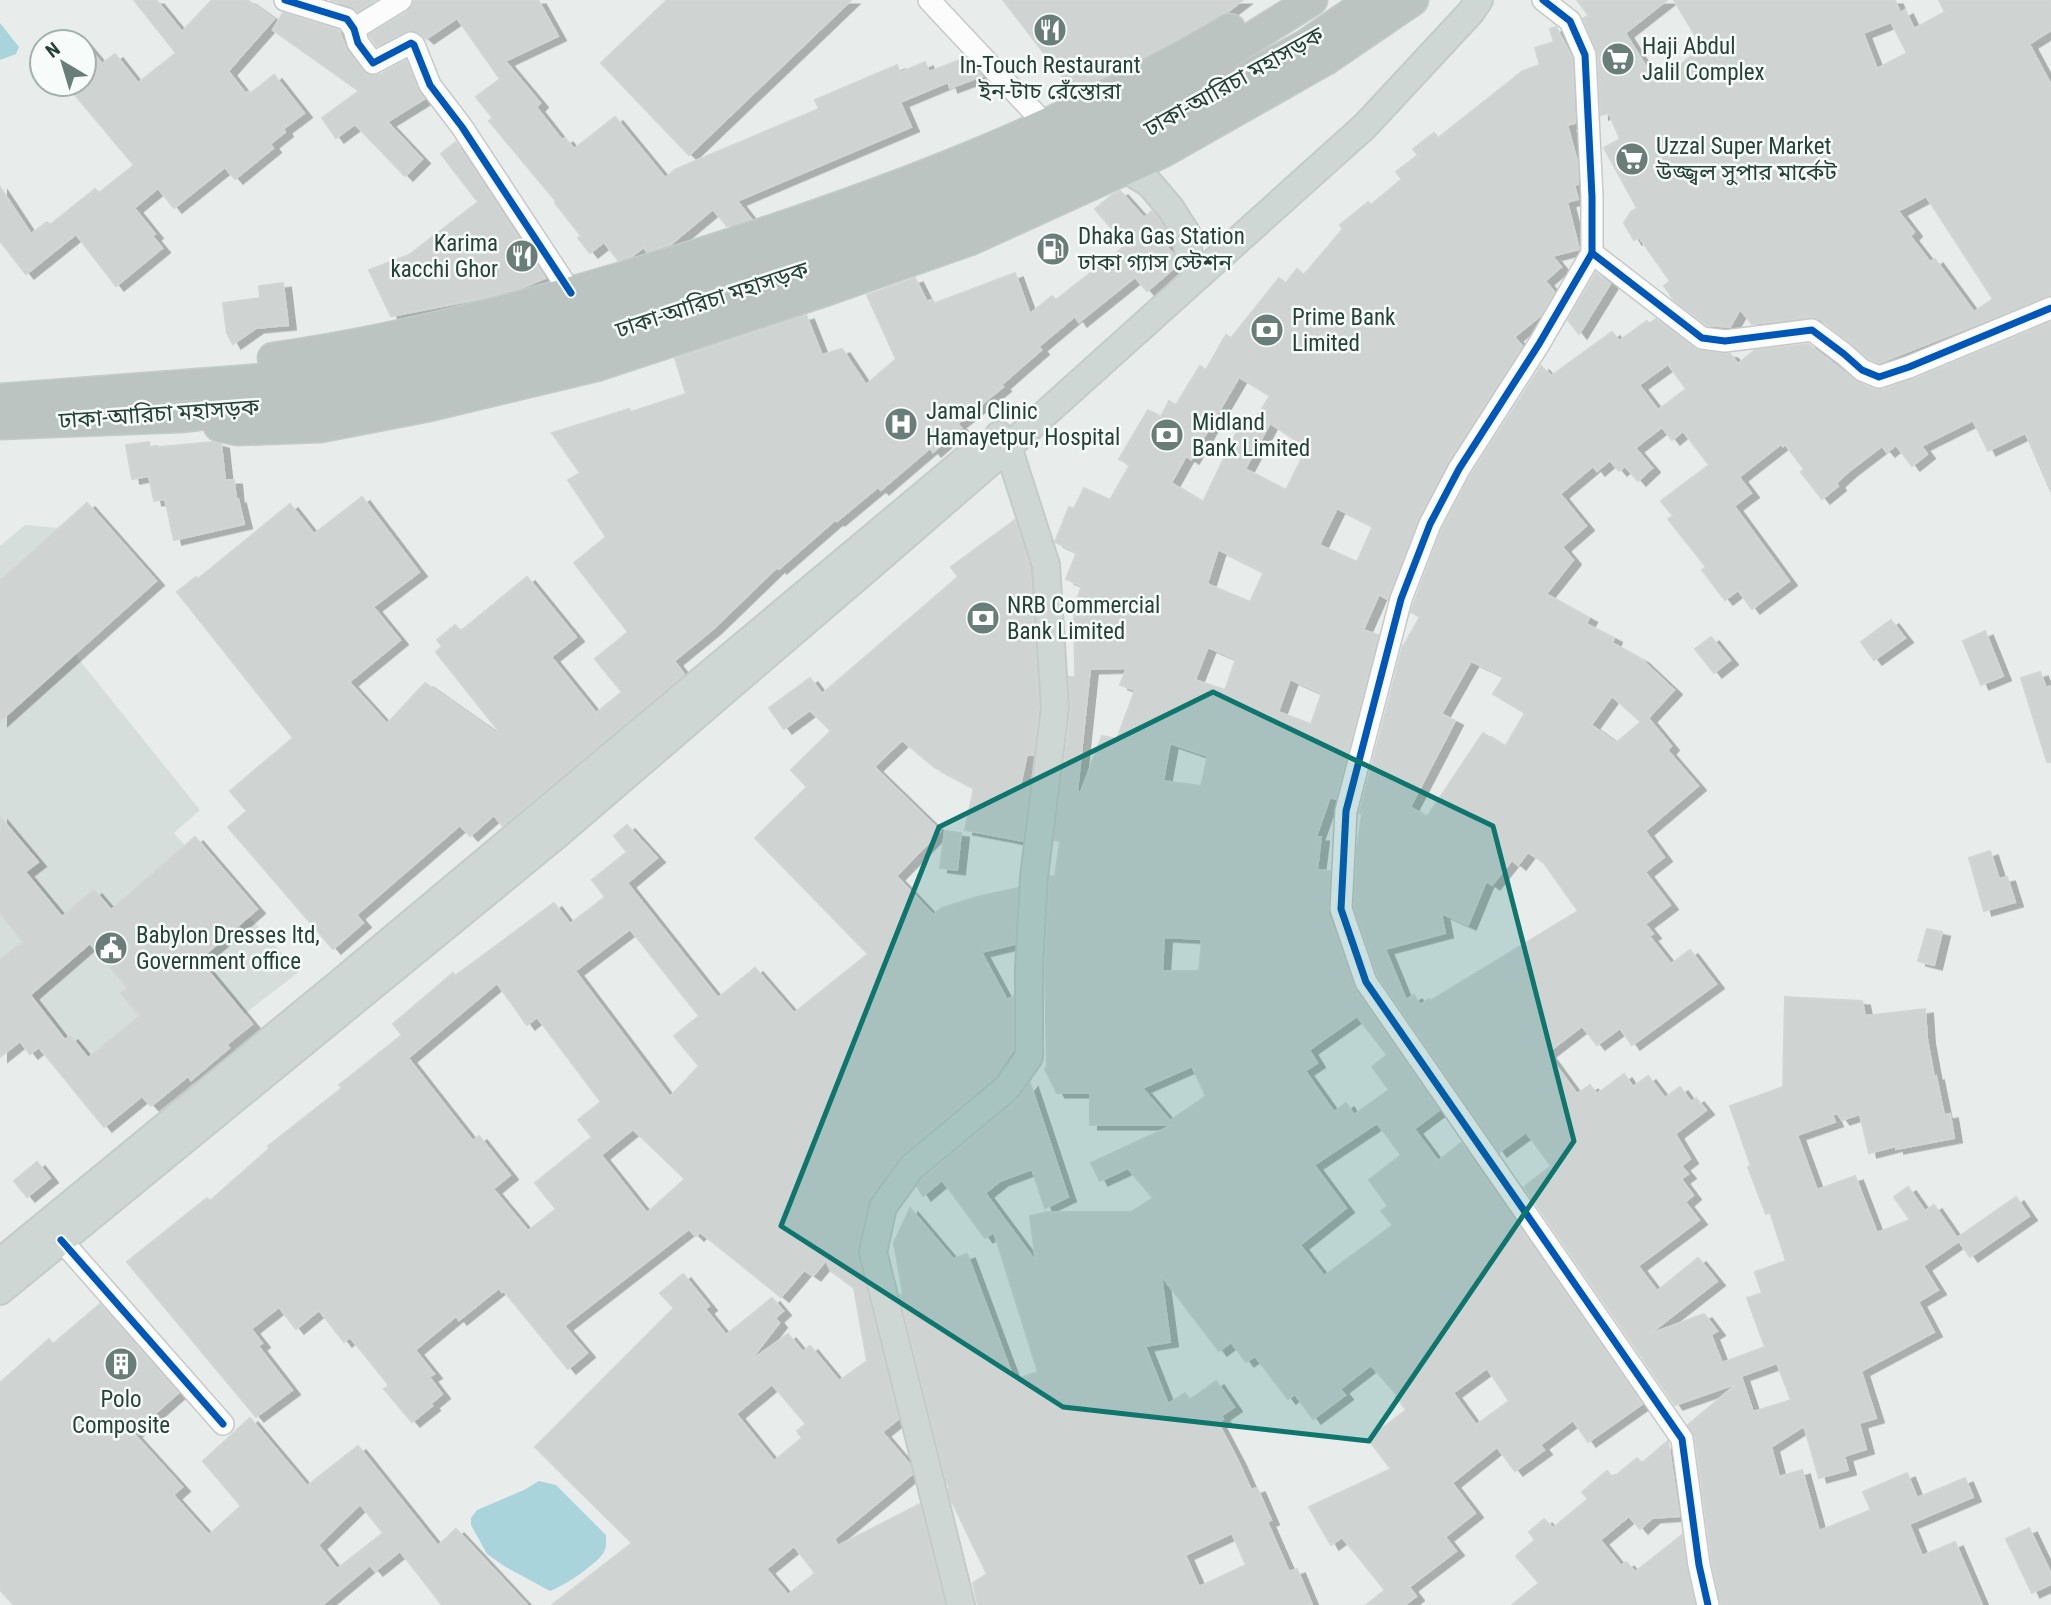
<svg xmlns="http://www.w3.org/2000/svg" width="2051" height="1605" font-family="'Roboto Condensed','Noto Sans Bengali',sans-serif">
	<defs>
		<filter id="shadow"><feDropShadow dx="8" dy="4.5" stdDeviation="0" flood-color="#0004"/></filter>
	</defs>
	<rect width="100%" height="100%" fill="#e8edeb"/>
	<!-- built -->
	<path fill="#d6dedb" d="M25,525L83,530L69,647L200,810L174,833L299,972L104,1122L0,983V546Z"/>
	<!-- water -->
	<g fill="#a9d4db">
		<path d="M0,23L19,47L16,54L0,60Z"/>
		<path d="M539,1481L556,1485L606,1535C606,1541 607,1546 604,1552C597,1564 564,1586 550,1591L504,1566L487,1554L471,1525V1518L477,1510L524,1490Z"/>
	</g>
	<!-- building -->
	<g fill="#cfd4d2" stroke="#d1d6d4" stroke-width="2" fill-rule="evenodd" filter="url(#shadow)">
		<path d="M134,0H156L182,32L212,0H247L274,19L228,71L246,94L248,92L250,94L274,75L304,113L283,129L285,132L270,144L273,148L235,179L225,167L174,208L158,188L134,208L155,234L152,236L162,248L116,286L76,234L26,274L0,241V187L31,234L47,222L50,225L95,189L99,193L134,165L66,84H84V42L102,64L115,54L138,83L176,53Z"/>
		<path d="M330,0H376L358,11L351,6Z"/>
		<path d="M414,0H538L558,36L505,61L540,103L536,107L562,140L565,138L574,149L615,117L665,178L676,169L819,109L815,100L897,65L900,73L925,62L929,72L965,58L982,76L950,88L948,82L900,102L911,127L737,201L751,219L727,226L713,209L671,244L647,252L644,247L632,256L618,260L604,242L590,253L578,238L581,236L555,203L556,201L489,121L493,118L476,97L500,79L457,18L426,39L418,32L411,30L377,46L369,35L408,11Z"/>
		<path d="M667,0H851L689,155L601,63Z"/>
		<path d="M1003,0H1243L1226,13L1159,49L1074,92Z"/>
		<path d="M1577,0H1667L1625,33L1655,81L1673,71L1702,47L1674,0H1895L1900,13L1905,10L1914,29L1945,12L1939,0H2051V30L2029,44L2051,85V295L1879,363L1869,359L1820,319L1811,317L1752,324L1740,309L1730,327L1707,325L1674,300L1664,286L1670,281L1639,237L1634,240L1624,223L1631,212L1637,208L1604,148L1620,139L1609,113L1601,115L1598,54L1583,18L1589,16ZM1891,22L1907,53L1877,69L1863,33ZM1926,196L1993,299L1974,312L1935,259L1930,262L1910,236L1914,232L1898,211Z"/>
		<path d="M283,13L339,30L347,51L368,75H379L406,60L418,90L424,99L387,122L422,159L405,176L355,124L336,138L322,118L359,91L273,30Z"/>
		<path d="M1556,27L1572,58L1575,123L1567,125L1577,161L1578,184L1574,185L1578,199L1567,202L1579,249L1552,256L1561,267L1545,281L1554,292L1541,315L1514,337L1522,346L1447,463L1418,519L1387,599L1379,594L1363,630L1378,635L1336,799L1330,797L1316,837H1321L1317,870L1330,871L1328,913L1355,989L1439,1110L1414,1129L1438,1161L1461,1143L1642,1404L1588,1442L1573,1420L1540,1445L1544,1450L1515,1471L1497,1447L1452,1483L1475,1513L1445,1537L1456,1551L1409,1587L1416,1596L1405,1605H1366L1385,1590L1342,1537L1331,1545L1309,1507L1391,1469L1368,1439L1406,1410L1396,1397L1397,1395L1371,1365L1340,1389L1345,1395L1313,1419L1295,1394L1288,1399L1255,1356L1246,1362L1231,1342L1219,1351L1161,1275L1170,1342L1145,1346L1168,1404L1185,1393L1190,1400L1216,1381L1234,1407L1221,1416L1223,1419L1218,1423L1238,1461L1251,1490L1257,1488L1271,1520L1267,1522L1289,1572L1297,1569L1312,1605H978L973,1583L987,1574L952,1502L948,1489L950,1488L946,1481L900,1295L903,1294L894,1243L910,1208L953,1259L967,1254L1014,1380L1038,1372L994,1232L985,1238L942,1180L923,1196L917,1186L923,1179L1017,1100L1030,1083L1068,1197L1045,1208L1032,1169L1000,1181L985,1193L1036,1262L1030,1216L1047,1212H1131L1153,1198L1128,1168L1100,1181L1091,1163L1173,1125H1090V1093H1057L1045,1069L1047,1067L1045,968L1050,878V876L1055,877L1060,841L1054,840L1071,710L1069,677H1075L1074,606L1082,586L1066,579L1077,552L1055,542L1069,507L1074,509L1084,488L1110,500L1130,465L1119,459L1148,410L1161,417L1169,401L1176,405L1200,366L1206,370L1226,335L1231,338L1279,278L1286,283L1297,269L1304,275L1343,229L1340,225L1368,202L1371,205L1402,179L1396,172L1418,155L1413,149L1434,133L1438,138L1523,71L1540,65L1535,48L1554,42L1550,29ZM1239,377L1270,396L1252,424L1243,419L1203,502L1171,483L1186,456L1191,459ZM1270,423L1307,448L1286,490L1245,469ZM1337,508L1373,526L1357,562L1319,545ZM1218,549L1264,572L1250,602L1207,584ZM1208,647L1236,659L1225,690L1195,680ZM1127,668L1120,685L1135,690L1117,739L1102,736L1081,792H1077L1090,669ZM1290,679L1322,693L1311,724L1278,712ZM1170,743L1208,756L1201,786L1163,781ZM1164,937L1202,939L1199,971H1162ZM1357,1016L1387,1055L1372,1067L1389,1090L1354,1115L1346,1103L1334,1112L1305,1071L1317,1063L1309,1050ZM1192,1066L1206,1096L1170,1121L1142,1088ZM1377,1123L1401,1155L1369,1180L1388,1206L1381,1211L1393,1225L1324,1276L1300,1245L1346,1208L1314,1165ZM1487,1368L1509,1401L1476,1425L1453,1393ZM1232,1533L1246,1565L1199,1587L1185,1555Z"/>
		<path d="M456,142L545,278L521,288L484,298L391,316L369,270L409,255L478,202L441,154Z"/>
		<path d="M1120,191L1144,218L1152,211L1158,218L1172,239L1165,245L1173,254L1175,267L1147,291L1135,277L1079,322L1075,316L1038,347L1041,350L1001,385L1003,387L957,424L961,428L933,452L930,448L881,490L878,487L837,521L835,520L779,569L777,567L713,629L674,661L684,674L503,826L494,815L470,836L460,825L356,915L363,923L333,949L228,827L247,811L230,791L293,738L177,592L196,577L198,579L290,504L314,534L362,497L419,572L373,607L400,640L349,682L387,724L425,683L505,739L436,652L442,646L437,640L455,625L461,631L527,577L576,637L551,657L596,713L622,692L595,659L628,632L574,563L606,537L568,480L580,473L552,433L629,409L631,412L686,394L675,358L806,315L822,355L842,349L866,385L896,359L867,295L915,278L927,302L931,300L933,304L1015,273L1030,314L1052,296L1056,300L1126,245L1095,209L1112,195Z"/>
		<path d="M1596,273L1610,284L1579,334L1568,320Z"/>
		<path d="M283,283L288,325L256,328L233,344L227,333L223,303L260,298L259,286Z"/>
		<path d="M1656,319L1695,349L1730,354L1738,364L1755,350L1808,344L1857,382L1874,389L1882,390L1914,379L2051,322V492L2026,434H2023L1988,451L1973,420L1921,446L1927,454L1912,466L1896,445L1887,452L1882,446L1848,472L1836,483L1838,486L1822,499L1801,472L1804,469L1785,444L1783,446L1781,444L1739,477L1751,493L1734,506L1789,581L1752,609L1738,590L1725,600L1702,570L1706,567L1668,519L1673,516L1661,501L1709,465L1683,431L1672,440L1662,427L1635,448L1652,468L1638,481L1625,466L1619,471L1610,460L1597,471L1593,466L1560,494L1586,526L1562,547L1573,560L1546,594L1589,618L1586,624L1614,638L1612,643L1641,659L1674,690L1648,718L1671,746L1667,750L1698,786L1645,831L1664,857L1645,872L1670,905L1645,924L1653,934L1649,936L1671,964L1690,950L1716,984L1632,1045L1620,1028L1597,1045L1582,1026L1547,1053L1577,1094L1590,1085L1597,1094L1624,1074L1633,1087L1648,1076L1665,1098L1680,1087L1691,1102L1696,1098L1706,1110L1675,1134L1690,1159L1681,1166L1688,1174L1681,1179L1693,1195L1685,1202L1699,1220L1638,1266L1657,1291L1698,1258L1717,1281L1648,1335L1704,1314L1717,1331L1711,1335L1722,1363L1765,1347L1747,1298L1762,1293L1755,1272L1786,1261L1770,1212L1766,1214L1748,1167L1751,1166L1730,1106L1783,1087L1785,997L1862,1001L1865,1016L1925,1009L1927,1039L1934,1077L1936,1076L1944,1115L1950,1114L1954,1138L1896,1149V1146L1869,1153L1860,1114L1842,1120L1837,1113L1832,1115L1835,1122L1797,1135L1817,1190L1855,1176L1877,1233L1910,1220L1894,1197L1908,1187L1925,1211L1934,1205L1959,1241L1923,1266L1938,1290L1918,1302L1934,1332L1861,1371L1876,1418L1859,1423L1866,1449L1844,1456L1848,1470L1819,1478L1804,1426L1771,1447L1779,1477L1802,1470L1819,1531L1871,1510L1863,1492L1907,1473L1917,1498L1965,1478L1973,1497L1909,1524L1922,1556L1955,1542L1982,1605H1721L1712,1563L1695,1437L1688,1425L1738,1383L1675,1405L1524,1187L1551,1166L1526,1132L1499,1152L1378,976L1354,907L1357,848L1362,814L1359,813L1361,807L1403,645H1404L1420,617L1411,612L1414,603L1442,529L1470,476L1541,366L1551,376L1612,332L1619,341L1647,321L1649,324ZM1668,364L1686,389L1658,410L1639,385ZM1471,661L1504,676L1493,694L1525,713L1505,747L1483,733L1427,817L1410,807L1455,721L1441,714ZM1612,696L1641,722L1616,743L1591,725ZM1528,852L1544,863L1578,911L1430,1001L1429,999L1420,1005L1414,995L1406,1000L1385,949L1445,933L1441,913L1468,925L1486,881L1492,885L1512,860L1518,865ZM1777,1363L1791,1400L1753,1412L1741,1376Z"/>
		<path d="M149,442L150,448L213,442L221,444L225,480H234L236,500L238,499L244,524L174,540L165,499L154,501L149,476L132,479L126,445Z"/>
		<path d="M87,503L156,581L0,721V581Z"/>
		<path d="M1015,520L1030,568L1039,708L1033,755L1027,754L1020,786L1029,787L1023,841L965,830L974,788L934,767L902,740L874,767L940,831L896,876L933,915L942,908L977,897L1018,888L1015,944L981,952L1007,1000L1013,997V1050L995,1077L898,1159L870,1198L858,1249L898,1419L882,1432L910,1465L912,1474L834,1539L838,1546L920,1504L945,1605H552L632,1543L535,1447L674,1308L660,1293L683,1274L709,1306L705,1309L726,1335L772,1298L783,1311L775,1318L779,1323L749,1362L788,1334L803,1352L810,1346L839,1381L867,1361L854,1288L831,1271L826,1260L813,1276L804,1270L781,1297L700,1232L696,1236L689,1229L564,1326L587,1353L568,1369L504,1291L502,1292L499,1288L459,1320L456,1316L415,1350L434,1374L429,1377L442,1394L430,1404L432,1406L412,1422L384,1389L389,1385L350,1337L344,1342L319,1310L296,1329L279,1307L251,1329L262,1343L258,1346L292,1390L256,1417L127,1262L207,1198L210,1201L270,1148L268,1146L342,1088L339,1085L402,1035L393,1024L453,973L455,976L554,903L570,924L605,897L592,880L627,852L614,836L627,825L657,858L627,883L718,998L755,968L794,1013L868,954L755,838L807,787L791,770L831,731L810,710L784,729L769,708L810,678L822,694L958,577L951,567ZM630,929L699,1016L674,1036L699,1066L670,1097L575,971ZM497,983L527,1025L537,1017L601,1102L578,1120L592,1137L535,1183L556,1209L528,1231L493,1189L510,1175L479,1136L473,1141L408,1058ZM633,1129L685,1179L647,1213L601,1155ZM772,1384L806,1424L797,1431L802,1438L774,1461L736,1414ZM794,1546L815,1573L788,1595L766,1569Z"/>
		<path d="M1891,620L1905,638L1874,660L1861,642Z"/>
		<path d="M1985,631L2003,676L1981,685L1963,641Z"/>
		<path d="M1711,637L1730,660L1714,673L1695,649Z"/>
		<path d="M2040,672L2046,688L2051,686V762H2047L2021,678Z"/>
		<path d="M0,817L38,862L25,872L62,917L94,890L111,910L195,837L257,909L199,960L252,1024L226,1045L229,1048L191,1080L188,1076L151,1106L142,1096L104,1127L39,1047L30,1054L20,1041L0,1057V960L23,942L0,913ZM90,943L128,988L121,993L140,1016L88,1058L70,1036L65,1040L30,995Z"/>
		<path d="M945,831L961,833L957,870L940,868Z"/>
		<path d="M1990,851L1999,879L2007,877L2015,902L1984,911L1969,858Z"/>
		<path d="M1927,929L1942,932L1934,965L1918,961Z"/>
		<path d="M37,1162L50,1178L27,1197L14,1181Z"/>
		<path d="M2016,1197L2029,1216L1970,1257L1957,1238Z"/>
		<path d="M100,1304L178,1393L133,1433L182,1487L173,1495L209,1535L241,1506L203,1461L250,1418L307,1486L358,1446L438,1546L456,1529L527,1605H442L400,1551L375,1571L370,1565L322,1605H14L0,1590V1383L49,1339L53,1344ZM360,1504L383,1533L337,1569L318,1545Z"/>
		<path d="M1668,1441L1679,1516L1652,1518L1640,1529L1629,1516L1600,1540L1621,1566L1626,1562L1635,1572L1682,1535L1695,1605H1512L1539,1583L1516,1556L1535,1540L1529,1532L1544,1519L1553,1528L1588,1499L1582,1492L1607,1471L1613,1478L1637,1458L1642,1463Z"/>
		<path d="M2029,1528L2051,1574V1584L2032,1593L2006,1539Z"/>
	</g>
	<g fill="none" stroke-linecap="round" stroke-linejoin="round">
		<defs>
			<g id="minor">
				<path d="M285,0L347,19L354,29L358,43L373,63L411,43L414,45L430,85L462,127L571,293"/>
				<path d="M929,0L1045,124"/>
				<path d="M1543,0L1570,21L1585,55L1592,197V253L1539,344L1459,469L1430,524L1401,599L1346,811L1341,909L1366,982L1682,1439L1699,1565L1708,1605"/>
				<path d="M354,29L401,0"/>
				<path d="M1592,253L1702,338L1725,341L1812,330L1844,354L1862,370L1879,377L1909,367L2051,308"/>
				<path d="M61,1240L223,1424"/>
			</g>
			<g id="major">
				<path d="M1126,169L1150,184L1171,209L1187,234L1189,262"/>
				<path d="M0,1262L337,985L978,449"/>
				<path d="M0,1291L551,840L874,563L1008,447L1365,126L1471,12L1479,0"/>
				<path d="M961,1605L873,1252L883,1207L911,1168L1007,1088L1029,1057V968L1034,877L1055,708L1046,565L1008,447L999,435"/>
			</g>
			<g id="highway">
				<path d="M273,358C419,337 558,298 699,254C882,196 1065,127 1230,29"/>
				<path d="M0,399L252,380L346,369L514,333L726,271L924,204L1087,130L1208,65L1312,0"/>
				<path d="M0,424L180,417L277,406L457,375L669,315L916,234L1119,146L1304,46L1371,0"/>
				<path d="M219,426L237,430L320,427L429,406L596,366L824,291L970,240L1163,152L1325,60L1413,0"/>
			</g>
		</defs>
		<!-- minor casing -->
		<use href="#minor" stroke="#c5cac8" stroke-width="24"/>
		<!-- major casing -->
		<use href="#major" stroke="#c3ccc9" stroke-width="30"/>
		<!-- highway casing -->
		<use href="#highway" stroke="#c3ccc9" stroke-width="33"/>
		<!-- minor -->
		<use href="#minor" stroke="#fcfcfc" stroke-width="21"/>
		<!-- major -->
		<use href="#major" stroke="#cfd7d5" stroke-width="26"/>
		<!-- highway -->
		<use href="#highway" stroke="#bcc4c2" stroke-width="30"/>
		<defs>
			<g id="cycleway">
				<path d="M285,0L347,19L354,29L358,43L373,63L411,43L414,45L430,85L462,127L571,293"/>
				<path d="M1543,0L1570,21L1585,55L1592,197V253L1539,344L1459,469L1430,524L1401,599L1346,811L1341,909L1366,982L1682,1439L1699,1565L1708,1605"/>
				<path d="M1592,253L1702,338L1725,341L1812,330L1844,354L1862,370L1879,377L1909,367L2051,308"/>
				<path d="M61,1240L223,1424"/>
			</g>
		</defs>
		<!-- cycleway casing -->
		<use href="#cycleway" stroke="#f7fbf9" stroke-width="11"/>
		<!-- cycleway -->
		<use href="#cycleway" stroke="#0057b8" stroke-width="7"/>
	</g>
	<!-- marked area -->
	<path fill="#0f766e" fill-opacity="0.2" stroke="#0f766e" stroke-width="5" stroke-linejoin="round" d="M1213,692L1493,826L1574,1141L1369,1441L1063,1407L781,1226L939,827Z"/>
	<!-- icons -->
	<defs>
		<symbol id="restaurant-disc" viewBox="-11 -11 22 22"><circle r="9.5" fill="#697e78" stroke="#f7fbf9"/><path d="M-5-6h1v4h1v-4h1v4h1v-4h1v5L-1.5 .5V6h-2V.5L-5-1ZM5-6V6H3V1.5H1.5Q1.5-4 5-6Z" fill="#fff"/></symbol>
		<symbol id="supermarket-disc" viewBox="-11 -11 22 22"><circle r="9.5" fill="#697e78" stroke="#f7fbf9"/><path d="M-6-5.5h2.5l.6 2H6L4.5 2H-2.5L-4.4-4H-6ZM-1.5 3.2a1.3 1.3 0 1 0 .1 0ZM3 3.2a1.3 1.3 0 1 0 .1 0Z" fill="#fff"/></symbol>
		<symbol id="fuel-disc" viewBox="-11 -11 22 22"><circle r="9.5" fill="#697e78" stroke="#f7fbf9"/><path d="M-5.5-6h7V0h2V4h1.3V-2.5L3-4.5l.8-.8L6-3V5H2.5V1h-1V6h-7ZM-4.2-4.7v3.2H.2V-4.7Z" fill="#fff"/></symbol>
		<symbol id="bank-disc" viewBox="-11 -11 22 22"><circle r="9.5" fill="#697e78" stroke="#f7fbf9"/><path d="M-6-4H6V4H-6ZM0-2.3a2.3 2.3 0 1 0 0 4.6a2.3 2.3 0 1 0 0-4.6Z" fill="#fff"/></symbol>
		<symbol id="hospital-disc" viewBox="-11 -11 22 22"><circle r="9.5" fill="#697e78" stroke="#f7fbf9"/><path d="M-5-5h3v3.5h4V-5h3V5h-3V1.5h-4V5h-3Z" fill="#fff"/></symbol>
		<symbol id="civic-disc" viewBox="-11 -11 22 22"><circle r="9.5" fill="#697e78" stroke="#f7fbf9"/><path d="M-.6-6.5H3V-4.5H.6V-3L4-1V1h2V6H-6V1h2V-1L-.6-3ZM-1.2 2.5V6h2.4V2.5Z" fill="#fff"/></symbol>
		<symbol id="building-disc" viewBox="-11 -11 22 22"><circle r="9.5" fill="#697e78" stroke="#f7fbf9"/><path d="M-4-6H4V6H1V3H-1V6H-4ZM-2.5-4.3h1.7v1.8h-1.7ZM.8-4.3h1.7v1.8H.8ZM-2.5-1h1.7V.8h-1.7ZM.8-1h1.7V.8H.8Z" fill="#fff"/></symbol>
	</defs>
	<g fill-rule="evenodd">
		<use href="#restaurant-disc" x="1031" y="11" width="38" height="38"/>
		<use href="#supermarket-disc" x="1599" y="40" width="38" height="38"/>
		<use href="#supermarket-disc" x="1613" y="140" width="38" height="38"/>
		<use href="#fuel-disc" x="1034" y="230" width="38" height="38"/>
		<use href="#restaurant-disc" x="503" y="237" width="38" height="38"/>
		<use href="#bank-disc" x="1248" y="311" width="38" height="38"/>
		<use href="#hospital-disc" x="882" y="405" width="38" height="38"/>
		<use href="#bank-disc" x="1148" y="416" width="38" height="38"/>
		<use href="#bank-disc" x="964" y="599" width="38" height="38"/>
		<use href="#civic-disc" x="92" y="929" width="38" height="38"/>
		<use href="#building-disc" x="102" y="1345" width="38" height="38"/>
	</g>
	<g text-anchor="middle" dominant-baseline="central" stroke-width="5" stroke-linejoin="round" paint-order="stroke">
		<!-- poi labels -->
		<g font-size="23" fill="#24423a" stroke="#f7fbf9" text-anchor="start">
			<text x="1642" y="46">Haji Abdul<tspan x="1642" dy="26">Jalil Complex</tspan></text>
			<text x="1050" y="65" text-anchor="middle">In-Touch Restaurant<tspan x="1050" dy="26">ইন-টাচ রেঁস্তোরা</tspan></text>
			<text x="1656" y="146">Uzzal Super Market<tspan x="1656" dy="26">উজ্জ্বল সুপার মার্কেট</tspan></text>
			<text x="1078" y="236">Dhaka Gas Station<tspan x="1078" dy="26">ঢাকা গ্যাস স্টেশন</tspan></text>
			<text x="498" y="243" text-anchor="end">Karima<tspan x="498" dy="26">kacchi Ghor</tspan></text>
			<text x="1292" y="317">Prime Bank<tspan x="1292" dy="26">Limited</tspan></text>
			<text x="926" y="411">Jamal Clinic<tspan x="926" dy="26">Hamayetpur, Hospital</tspan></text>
			<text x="1192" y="422">Midland<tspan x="1192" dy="26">Bank Limited</tspan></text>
			<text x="1007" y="605">NRB Commercial<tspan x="1007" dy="26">Bank Limited</tspan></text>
			<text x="136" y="935">Babylon Dresses ltd,<tspan x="136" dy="26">Government office</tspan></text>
			<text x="121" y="1399" text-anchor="middle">Polo<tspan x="121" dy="26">Composite</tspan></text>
		</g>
		<!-- street labels -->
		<g font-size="23" fill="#24423a" stroke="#f7fbf9">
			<text transform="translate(1234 82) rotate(-29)">ঢাকা-আরিচা মহাসড়ক</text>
			<text transform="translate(712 300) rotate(-18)">ঢাকা-আরিচা মহাসড়ক</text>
			<text transform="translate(159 414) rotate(-4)">ঢাকা-আরিচা মহাসড়ক</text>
		</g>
	</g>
	<!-- north arrow -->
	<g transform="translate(63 63) rotate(322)"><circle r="33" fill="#f7fbf9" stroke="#a3b1ad" stroke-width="2"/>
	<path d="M0-5L12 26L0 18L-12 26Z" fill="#697e78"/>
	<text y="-10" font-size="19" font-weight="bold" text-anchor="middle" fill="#24423a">N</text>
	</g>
</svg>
